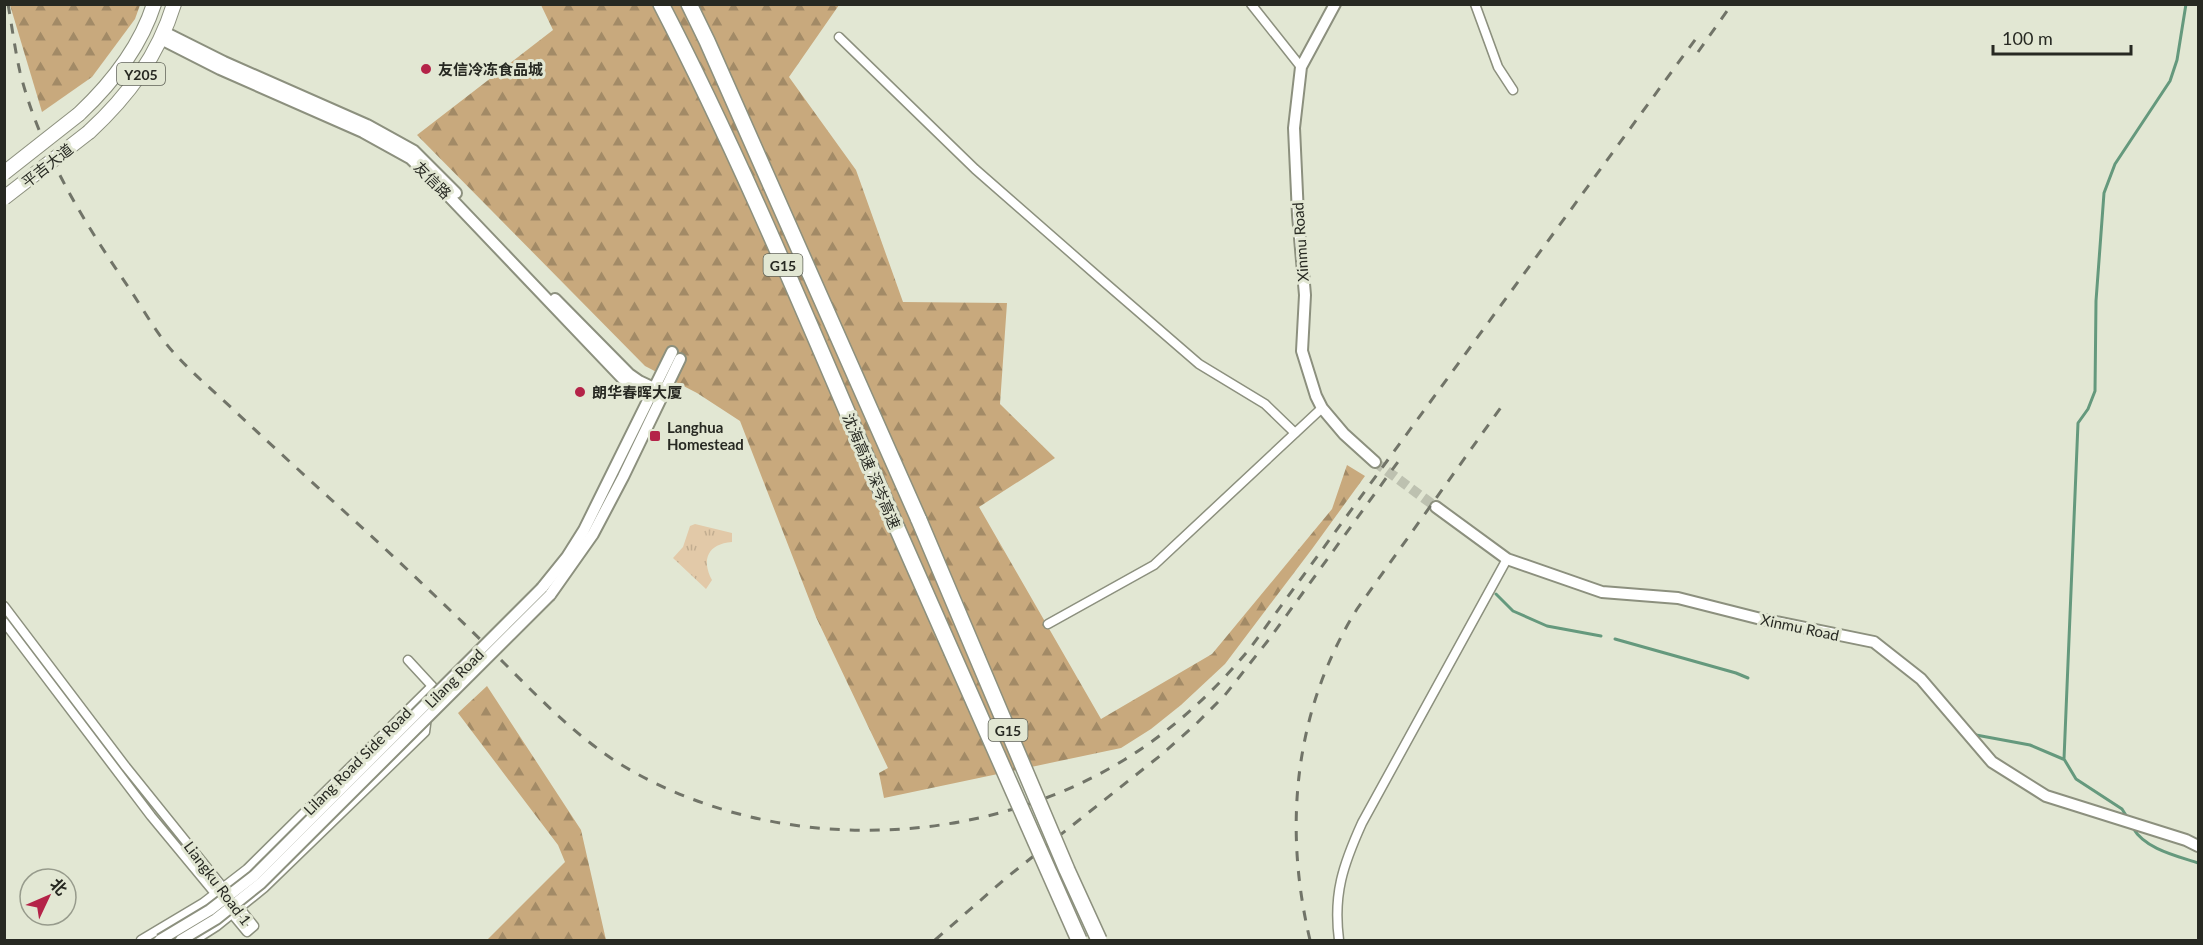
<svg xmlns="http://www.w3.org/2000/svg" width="2203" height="945" font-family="Lato,'Noto Sans SC',sans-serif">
	<defs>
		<pattern id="grass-tufts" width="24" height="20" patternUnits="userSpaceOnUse" patternTransform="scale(1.5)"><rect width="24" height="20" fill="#e2c9a8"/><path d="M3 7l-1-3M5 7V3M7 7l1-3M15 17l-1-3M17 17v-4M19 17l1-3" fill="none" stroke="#c2ad90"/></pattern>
		<pattern id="forest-firs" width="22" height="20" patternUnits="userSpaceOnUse" patternTransform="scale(1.5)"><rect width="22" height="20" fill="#c8a97d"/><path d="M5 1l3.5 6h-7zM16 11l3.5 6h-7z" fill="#a28a66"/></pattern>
	</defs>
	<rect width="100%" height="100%" fill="#e2e7d3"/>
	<!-- grass -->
	<path fill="url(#grass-tufts)" d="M695,524L732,533V542C708,544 701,559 712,580L706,589L673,558L683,547L690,526Z"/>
	<!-- forest -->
	<g fill="url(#forest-firs)">
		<path d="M10,5V4L140,5L135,19L92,77L42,112Z"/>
		<path d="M541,5H839L789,77L856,170L903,302L1007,303L1000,404L1055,458L979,507L1101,719L1212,654L1332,509L1347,465L1365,476L1312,549L1225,664L1181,705L1151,729L1121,748L884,798L879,773L888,768L816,617L740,421L697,393L645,366L417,135L553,30Z"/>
		<path d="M487,686L581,830L606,940H487L565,862L558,845L458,713Z"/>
	</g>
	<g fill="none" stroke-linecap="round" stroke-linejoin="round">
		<!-- stream -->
		<g stroke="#65997d" stroke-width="3">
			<path d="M1496,594L1513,611L1547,626L1601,636"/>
			<path d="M1615,639L1736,673L1748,678"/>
			<path d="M1976,735L2030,745L2063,759"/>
			<path d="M2127,817L2122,809L2076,779L2064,759L2078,423L2088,409L2095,391L2096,301L2104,193L2115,164L2170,81L2177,60L2186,4"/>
			<path d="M2133,828C2145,849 2177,856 2198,863"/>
		</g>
		<!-- tertiary-tunnel -->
		<path stroke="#bdc1b0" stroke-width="10" stroke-dasharray="10 5" stroke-linecap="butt" d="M1375,462L1436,507"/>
		<defs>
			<g id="minor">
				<path d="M1251,4L1301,67"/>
				<path d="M1475,4L1498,67L1513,90"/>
				<path d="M839,37L975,169L1103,281L1199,364L1265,404L1295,433"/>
				<path d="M4,606L126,767L254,926L247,932L151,816L4,622"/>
				<path d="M1048,624L1154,565L1322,408"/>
				<path d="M408,660L432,686"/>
				<path d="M141,940L203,903L247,869L432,686"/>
				<path d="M195,940L217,926L264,888L425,732L427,717"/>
				<path d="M1339,940C1333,894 1343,865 1362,823L1507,559"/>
			</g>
			<g id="tertiary">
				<path d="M1335,4L1301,67L1294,128L1298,215L1305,295L1302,351L1316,396L1322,408L1344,434L1375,462"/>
				<path d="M164,32L224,62L367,125L414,151L456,193"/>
				<path d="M161,39L220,69L363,132L410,158L442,189L625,381L651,396"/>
				<path d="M555,299L629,374L639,381L654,388"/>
				<path d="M1436,507L1507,559L1602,592L1678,598L1761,619L1874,642L1921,679L1992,762L2046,796L2186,840L2198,846"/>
				<path d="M542,588L567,557L584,530L672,352"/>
				<path d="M550,595L593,534L623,477L680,359"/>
			</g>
			<g id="primary">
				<path d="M79,114C112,83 140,48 154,4"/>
				<path d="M89,132C128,96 158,56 174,4"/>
			</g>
			<g id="motorway">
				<path d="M661,4C749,174 821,353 897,528"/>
				<path d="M689,4L707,41L919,520"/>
			</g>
		</defs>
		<!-- minor casing -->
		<use href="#minor" stroke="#8c907e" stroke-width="11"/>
		<!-- tertiary casing -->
		<use href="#tertiary" stroke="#8c907e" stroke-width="14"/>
		<!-- primary casing -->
		<use href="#primary" stroke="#8c907e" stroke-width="16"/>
		<!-- motorway casing -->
		<use href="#motorway" stroke="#8c907e" stroke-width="18"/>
		<!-- minor -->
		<use href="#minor" stroke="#fff" stroke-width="8"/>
		<!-- tertiary -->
		<use href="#tertiary" stroke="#fff" stroke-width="10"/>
		<!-- primary -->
		<use href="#primary" stroke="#fff" stroke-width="14"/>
		<!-- motorway -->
		<use href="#motorway" stroke="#fff" stroke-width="15"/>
		<!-- rail -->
		<g stroke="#717468" stroke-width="3" stroke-dasharray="10 10" stroke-linecap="butt">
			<path d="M8,4C12,27 15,50 20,72C40,152 85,224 131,291C145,312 158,336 175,354C194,375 216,393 237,413C284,457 333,501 381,545C423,584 464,623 504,663C540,699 577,737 620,764C770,855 975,851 1124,760C1173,730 1215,691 1251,647L1700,33"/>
			<path d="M1698,52L1732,4"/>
			<path d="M935,940L1006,878L1161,755L1195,725L1225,695L1270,638L1400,459"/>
			<path d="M1310,940C1283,827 1294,710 1357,609L1504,403"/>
		</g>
		<defs>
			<g id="tertiary-bridge">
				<path d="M160,940L210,910L254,876L542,588"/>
				<path d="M181,940L216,919L261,883L550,595"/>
			</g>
			<g id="primary-bridge">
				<path d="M4,173L79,114"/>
				<path d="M4,198L89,132"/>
			</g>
			<g id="motorway-bridge">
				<path d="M919,520L1067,870L1099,940"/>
				<path d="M897,528L1079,940"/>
			</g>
		</defs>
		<!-- tertiary-bridge casing -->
		<use href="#tertiary-bridge" stroke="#8c907e" stroke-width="14" stroke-linecap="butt"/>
		<!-- primary-bridge casing -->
		<use href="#primary-bridge" stroke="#8c907e" stroke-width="16" stroke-linecap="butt"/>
		<!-- motorway-bridge casing -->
		<use href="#motorway-bridge" stroke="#8c907e" stroke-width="18" stroke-linecap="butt"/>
		<!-- tertiary-bridge -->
		<use href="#tertiary-bridge" stroke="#fff" stroke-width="10"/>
		<!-- primary-bridge -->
		<use href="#primary-bridge" stroke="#fff" stroke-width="14"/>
		<!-- motorway-bridge -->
		<use href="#motorway-bridge" stroke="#fff" stroke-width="15"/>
	</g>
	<!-- markers -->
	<g fill="#b42348" stroke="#e2e7d3" stroke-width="2">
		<circle cx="426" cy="69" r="6"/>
		<circle cx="580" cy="392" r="6"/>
		<rect x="649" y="430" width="12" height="12" rx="3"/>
	</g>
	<g text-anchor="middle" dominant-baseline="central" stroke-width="6" stroke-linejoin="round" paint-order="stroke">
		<!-- shield labels -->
		<g fill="#e2e7d3" stroke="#5f6257" stroke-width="1.5">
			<rect x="117" y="63" width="48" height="22" rx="4.5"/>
			<rect x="763.5" y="254" width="39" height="22" rx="4.5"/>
			<rect x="988.5" y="719" width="39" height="22" rx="4.5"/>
		</g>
		<g font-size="14" font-weight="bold" fill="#272922">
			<text x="141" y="74">Y205</text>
			<text x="783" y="265">G15</text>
			<text x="1008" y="730">G15</text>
		</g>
		<!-- poi labels -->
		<g font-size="15" font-weight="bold" fill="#272922" stroke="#e2e7d3" text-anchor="start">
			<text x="438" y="69">友信冷冻食品城</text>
			<text x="592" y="392">朗华春晖大厦</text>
			<text x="667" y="427">Langhua<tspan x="667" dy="17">Homestead</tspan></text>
		</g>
		<!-- street labels -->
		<g font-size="15" fill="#272922" stroke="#e2e7d3">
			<text transform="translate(47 165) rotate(-38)">平吉大道</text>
			<text transform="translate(433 180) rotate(45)">友信路</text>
			<text transform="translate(1300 242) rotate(-94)">Xinmu Road</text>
			<text transform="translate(872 471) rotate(67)">沈海高速 深岑高速</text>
			<text transform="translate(1800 627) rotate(12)">Xinmu Road</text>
			<text transform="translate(454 678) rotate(-45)">Lilang Road</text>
			<text transform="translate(357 761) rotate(-45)">Lilang Road Side Road</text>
			<text transform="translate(218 883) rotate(53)">Liangku Road 1</text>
		</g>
	</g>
	<!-- border -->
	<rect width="2203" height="945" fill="none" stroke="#272922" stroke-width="12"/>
	<!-- north arrow -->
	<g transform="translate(48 897) rotate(46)"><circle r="28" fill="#e2e7d3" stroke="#979b8c" stroke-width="1.5"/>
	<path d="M0-4.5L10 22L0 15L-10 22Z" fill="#b42348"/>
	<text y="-9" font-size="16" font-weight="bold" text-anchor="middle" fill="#272922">北</text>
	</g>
	<!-- scale -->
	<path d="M1993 45v9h138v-9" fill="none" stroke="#272922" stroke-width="3"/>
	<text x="2002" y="45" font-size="18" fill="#272922" stroke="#e2e7d3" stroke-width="4.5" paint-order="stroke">100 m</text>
</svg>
